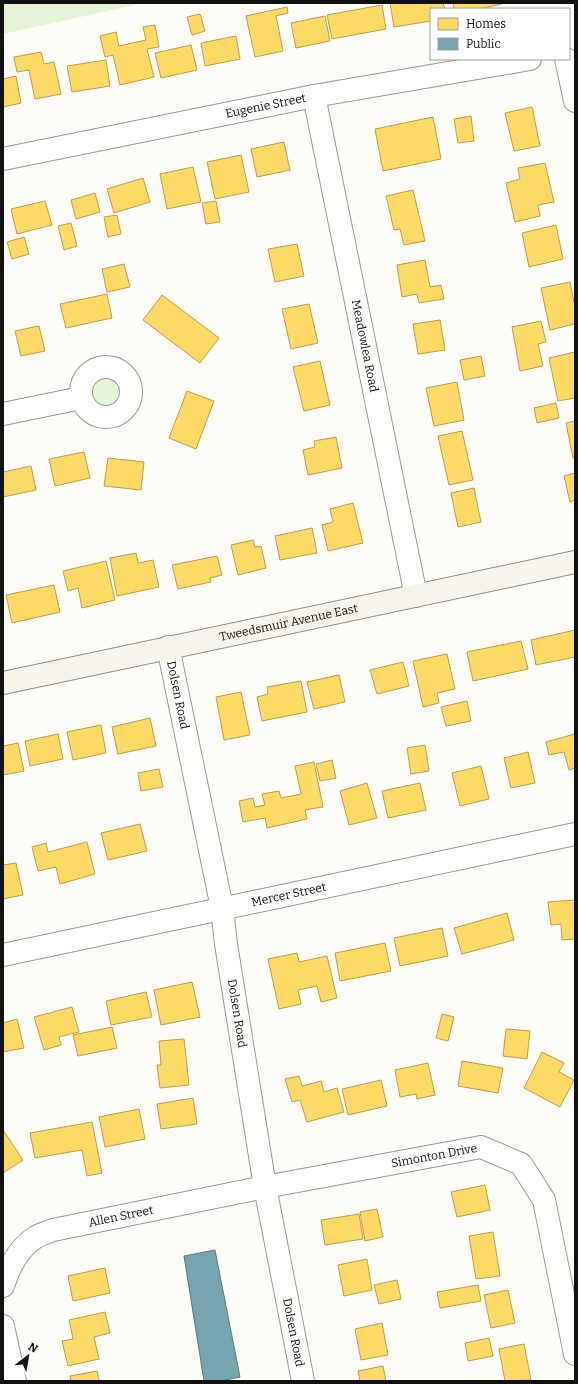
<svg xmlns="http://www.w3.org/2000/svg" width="578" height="1384" font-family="Bitter,serif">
	<rect width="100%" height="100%" fill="#fdfcf7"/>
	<!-- green -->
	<g fill="#e7f3d7">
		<path d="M3,3H144L3,34Z"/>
		<circle cx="105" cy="392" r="14"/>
	</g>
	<!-- homes -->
	<g fill="#ffd966" stroke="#b89d4c">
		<path d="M390,3H443L445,9H431V14H430L431,21L394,27Z"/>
		<path d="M453,3H502V4L479,9H454Z"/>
		<path d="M382,5L386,29L332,39L327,15Z"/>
		<path d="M287,7L288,13L276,16L283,51L255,57L246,16Z"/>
		<path d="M200,14L205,31L192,35L187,17Z"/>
		<path d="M325,16L330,41L296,48L291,23Z"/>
		<path d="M155,25L159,47L147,49L154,77L120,85L113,55L105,57L100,36L116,32L119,46L146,40L143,27Z"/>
		<path d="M236,36L240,59L205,66L201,43Z"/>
		<path d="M191,45L197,70L161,78L155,53Z"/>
		<path d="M41,52L44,64L54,62L61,94L35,99L29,70L17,72L14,57Z"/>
		<path d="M106,60L110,86L72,92L67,66Z"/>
		<path d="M16,76L21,103L3,107V79Z"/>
		<path d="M532,107L540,146L514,151L505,113Z"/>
		<path d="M471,116L474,141L458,143L454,119Z"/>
		<path d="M433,117L441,159L383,171L375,129Z"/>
		<path d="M284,142L290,170L257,177L251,149Z"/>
		<path d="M241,155L249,192L215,199L207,162Z"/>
		<path d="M545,163L554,202L538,205L540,216L515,222L506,183L520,179L518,168Z"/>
		<path d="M193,167L201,202L167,209L160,174Z"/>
		<path d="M143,178L150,202L114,213L107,189Z"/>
		<path d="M413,190L425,241L404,245L400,229L394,230L386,196Z"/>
		<path d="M95,193L100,212L76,219L71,200Z"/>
		<path d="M45,201L52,225L17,234L11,209Z"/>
		<path d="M216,201L220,222L206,224L202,203Z"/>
		<path d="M117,215L121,234L108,237L104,217Z"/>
		<path d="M71,223L77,246L64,250L58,226Z"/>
		<path d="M556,225L563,259L529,267L522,233Z"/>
		<path d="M24,237L29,254L12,259L7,242Z"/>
		<path d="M297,244L304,276L275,282L268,249Z"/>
		<path d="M425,260L430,287L441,285L444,299L419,303L417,294L402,297L397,265Z"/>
		<path d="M124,264L130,287L107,292L102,269Z"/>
		<path d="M570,282L575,307V324L550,330L541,288Z"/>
		<path d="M107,294L112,318L66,328L60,304Z"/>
		<path d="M162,295L219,338L200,363L143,320Z"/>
		<path d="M309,304L318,343L291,349L282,309Z"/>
		<path d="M440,320L445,350L418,354L413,324Z"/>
		<path d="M541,321L546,342L538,344L543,366L520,371L512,327Z"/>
		<path d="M39,326L45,351L21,356L15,331Z"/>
		<path d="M575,352V398L558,401L549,358Z"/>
		<path d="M481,356L485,376L464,380L460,360Z"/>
		<path d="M320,361L330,405L304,411L293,367Z"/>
		<path d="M457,382L464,420L434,426L426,388Z"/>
		<path d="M187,391L214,401L196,449L169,438Z"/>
		<path d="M556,403L559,418L537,423L534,408Z"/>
		<path d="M575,421V458H573L566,423Z"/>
		<path d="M462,431L473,480L449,485L438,436Z"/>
		<path d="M336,437L342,468L308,475L303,450L315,447L314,441Z"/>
		<path d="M84,452L90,478L55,486L49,459Z"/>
		<path d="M108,458L144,462L141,490L104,486Z"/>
		<path d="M31,466L36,490L3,497V472Z"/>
		<path d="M575,473V500L570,502L564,476Z"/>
		<path d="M474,488L481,522L458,527L451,493Z"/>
		<path d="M353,503L363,543L328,551L322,525L333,522L330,509Z"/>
		<path d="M312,528L317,553L280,560L275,536Z"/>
		<path d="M253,540L255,547L261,546L266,568L238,575L231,545Z"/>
		<path d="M136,553L138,563L153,560L159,587L117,596L110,558Z"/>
		<path d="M217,556L222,575L210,578L211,582L178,589L172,565Z"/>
		<path d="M106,561L115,600L82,608L78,588L68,591L63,571Z"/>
		<path d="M54,585L60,612L12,623L6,595Z"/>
		<path d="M575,630V657L536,665L531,640Z"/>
		<path d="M521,641L528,669L473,681L467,652Z"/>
		<path d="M447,654L455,689L437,693L439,703L423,707L413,661Z"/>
		<path d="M403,662L409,686L377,694L370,670Z"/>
		<path d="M339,675L345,702L314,709L307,682Z"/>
		<path d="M301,681L307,712L262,721L257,697L268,694L267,687Z"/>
		<path d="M241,692L250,735L224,740L216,697Z"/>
		<path d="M467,701L471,721L446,726L441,707Z"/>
		<path d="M150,718L156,746L118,754L112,727Z"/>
		<path d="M101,725L106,753L73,760L67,732Z"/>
		<path d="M58,734L63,759L30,766L25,741Z"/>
		<path d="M575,734V768L569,770L564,752L549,755L546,742Z"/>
		<path d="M18,743L24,771L3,775V746Z"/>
		<path d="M425,745L429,771L411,774L407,748Z"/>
		<path d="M528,752L535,783L511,788L504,758Z"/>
		<path d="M332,760L336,778L320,781L316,764Z"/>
		<path d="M314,762L323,807L305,810L307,819L267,828L265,818L243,822L239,801L253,798L255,807L265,805L262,794L279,791L281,798L301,794L295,766Z"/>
		<path d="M481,766L489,799L460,806L452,773Z"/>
		<path d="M159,769L163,787L141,791L138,773Z"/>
		<path d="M367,783L377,818L349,825L340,791Z"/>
		<path d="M420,783L426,810L388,818L382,791Z"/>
		<path d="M140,824L147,851L108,860L101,833Z"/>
		<path d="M87,842L95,874L60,884L56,867L38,871L32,847L46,843L48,852Z"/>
		<path d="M16,863L23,895L3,899V865Z"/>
		<path d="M575,900V939L562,940L561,924L551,925L548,902Z"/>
		<path d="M507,913L514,940L462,954L454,928Z"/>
		<path d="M442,928L448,956L400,966L394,938Z"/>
		<path d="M385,943L391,971L340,981L335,953Z"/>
		<path d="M297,953L299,962L327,956L337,998L321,1002L317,986L298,990L301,1004L279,1009L268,959Z"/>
		<path d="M192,982L200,1017L161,1025L154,990Z"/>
		<path d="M146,992L152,1017L111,1025L106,1001Z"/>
		<path d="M72,1007L79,1032L59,1037L61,1045L44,1050L34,1017Z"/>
		<path d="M442,1014L454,1017L448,1041L436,1038Z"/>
		<path d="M17,1019L24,1048L3,1052V1023Z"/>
		<path d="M112,1027L117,1048L78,1056L73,1035Z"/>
		<path d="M506,1029L530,1031L527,1059L503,1056Z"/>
		<path d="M184,1039L189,1085L160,1088L157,1065H161L159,1041Z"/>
		<path d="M542,1052L564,1063L559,1072L574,1080L560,1107L524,1088Z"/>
		<path d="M462,1061L503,1068L498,1093L458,1086Z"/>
		<path d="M428,1063L435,1095L417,1099L416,1094L400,1097L395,1070Z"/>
		<path d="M299,1076L302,1086L321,1081L324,1092L337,1088L344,1112L307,1122L300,1100L292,1102L285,1079Z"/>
		<path d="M381,1080L387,1106L348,1115L342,1089Z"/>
		<path d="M193,1098L197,1124L161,1129L157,1104Z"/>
		<path d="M139,1109L145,1139L105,1147L99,1117Z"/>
		<path d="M92,1122L102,1173L87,1176L82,1150L35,1158L30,1133Z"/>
		<path d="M3,1130L23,1160L3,1173Z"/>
		<path d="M485,1185L490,1210L457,1217L451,1192Z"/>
		<path d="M377,1209L383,1237L365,1241L360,1212Z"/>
		<path d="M359,1214L363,1239L325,1245L321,1220Z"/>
		<path d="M493,1232L500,1276L476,1279L469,1236Z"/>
		<path d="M367,1259L372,1290L344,1296L338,1265Z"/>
		<path d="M105,1268L110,1293L73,1301L68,1276Z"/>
		<path d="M397,1280L401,1299L379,1304L374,1285Z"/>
		<path d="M478,1285L481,1301L440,1308L437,1292Z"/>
		<path d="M508,1290L515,1323L491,1328L484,1295Z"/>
		<path d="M105,1312L110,1333L94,1337L99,1359L68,1366L62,1341L73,1339L69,1320Z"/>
		<path d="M382,1323L388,1355L361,1360L355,1329Z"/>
		<path d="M489,1338L493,1356L468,1361L465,1343Z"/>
		<path d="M524,1344L531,1380L505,1381L499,1349Z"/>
		<path d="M383,1366L386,1381H360L358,1371Z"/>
		<path d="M97,1371L99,1381H71L70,1376Z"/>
	</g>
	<!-- public -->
	<path fill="#76a5af" stroke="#587980" d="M215,1250L240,1377L221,1381H204L184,1256Z"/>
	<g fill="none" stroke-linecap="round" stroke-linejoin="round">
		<defs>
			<g id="street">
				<path d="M566,59L575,101"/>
				<path id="s1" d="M314,96L416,596"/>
				<path id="s2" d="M3,159L314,96L530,59"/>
				<circle cx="106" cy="392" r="25"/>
				<path d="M3,414L81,398"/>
				<path id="s3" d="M168,647L222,908L226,944L265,1187L303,1381"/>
				<path id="s4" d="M3,955L575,834"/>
				<path id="s5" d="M3,1286C9,1267 18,1248 36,1237C41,1234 48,1232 53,1230L265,1187L481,1147L521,1164L544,1200L575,1354"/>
				<path d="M3,1326L15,1381"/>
			</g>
			<g id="secondary">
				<path id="s6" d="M3,683L575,562"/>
			</g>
		</defs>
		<!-- street casing -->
		<use href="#street" stroke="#979795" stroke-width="24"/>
		<!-- secondary casing -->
		<use href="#secondary" stroke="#8e8d8b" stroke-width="24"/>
		<!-- street -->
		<use href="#street" stroke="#fffffe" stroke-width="22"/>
		<!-- secondary -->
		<use href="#secondary" stroke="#f6f4eb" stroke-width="22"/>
	</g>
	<g text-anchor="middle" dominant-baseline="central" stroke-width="4" stroke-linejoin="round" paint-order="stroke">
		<!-- street labels -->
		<g font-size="12" fill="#111" stroke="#fff">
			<text stroke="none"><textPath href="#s2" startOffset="268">Eugenie Street</textPath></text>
			<text stroke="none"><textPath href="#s1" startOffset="255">Meadowlea Road</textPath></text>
			<text stroke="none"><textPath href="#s6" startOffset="292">Tweedsmuir Avenue East</textPath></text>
			<text stroke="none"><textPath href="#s3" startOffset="49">Dolsen Road</textPath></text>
			<text stroke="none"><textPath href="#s4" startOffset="292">Mercer Street</textPath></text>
			<text stroke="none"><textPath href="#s3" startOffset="373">Dolsen Road</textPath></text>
			<text stroke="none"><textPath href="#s5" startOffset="467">Simonton Drive</textPath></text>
			<text stroke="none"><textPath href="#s5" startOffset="148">Allen Street</textPath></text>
			<text stroke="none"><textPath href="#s3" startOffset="697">Dolsen Road</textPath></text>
		</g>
	</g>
	<!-- border -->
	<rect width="578" height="1384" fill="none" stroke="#111111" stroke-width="8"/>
	<!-- legend -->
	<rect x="430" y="8" width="140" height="52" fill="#ffffff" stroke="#a0a0a0"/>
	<rect x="438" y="18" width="20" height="12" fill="#ffd966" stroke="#a0a0a0"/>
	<text x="466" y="28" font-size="12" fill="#111111">Homes</text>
	<rect x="438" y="38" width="20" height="12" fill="#76a5af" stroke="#a0a0a0"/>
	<text x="466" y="48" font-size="12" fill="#111111">Public</text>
	<!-- north arrow -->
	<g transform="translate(28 1356) rotate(31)" stroke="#ffffff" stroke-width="3" paint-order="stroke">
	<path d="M0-3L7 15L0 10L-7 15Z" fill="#111111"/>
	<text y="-6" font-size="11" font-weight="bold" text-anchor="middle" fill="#111111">N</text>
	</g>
</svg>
